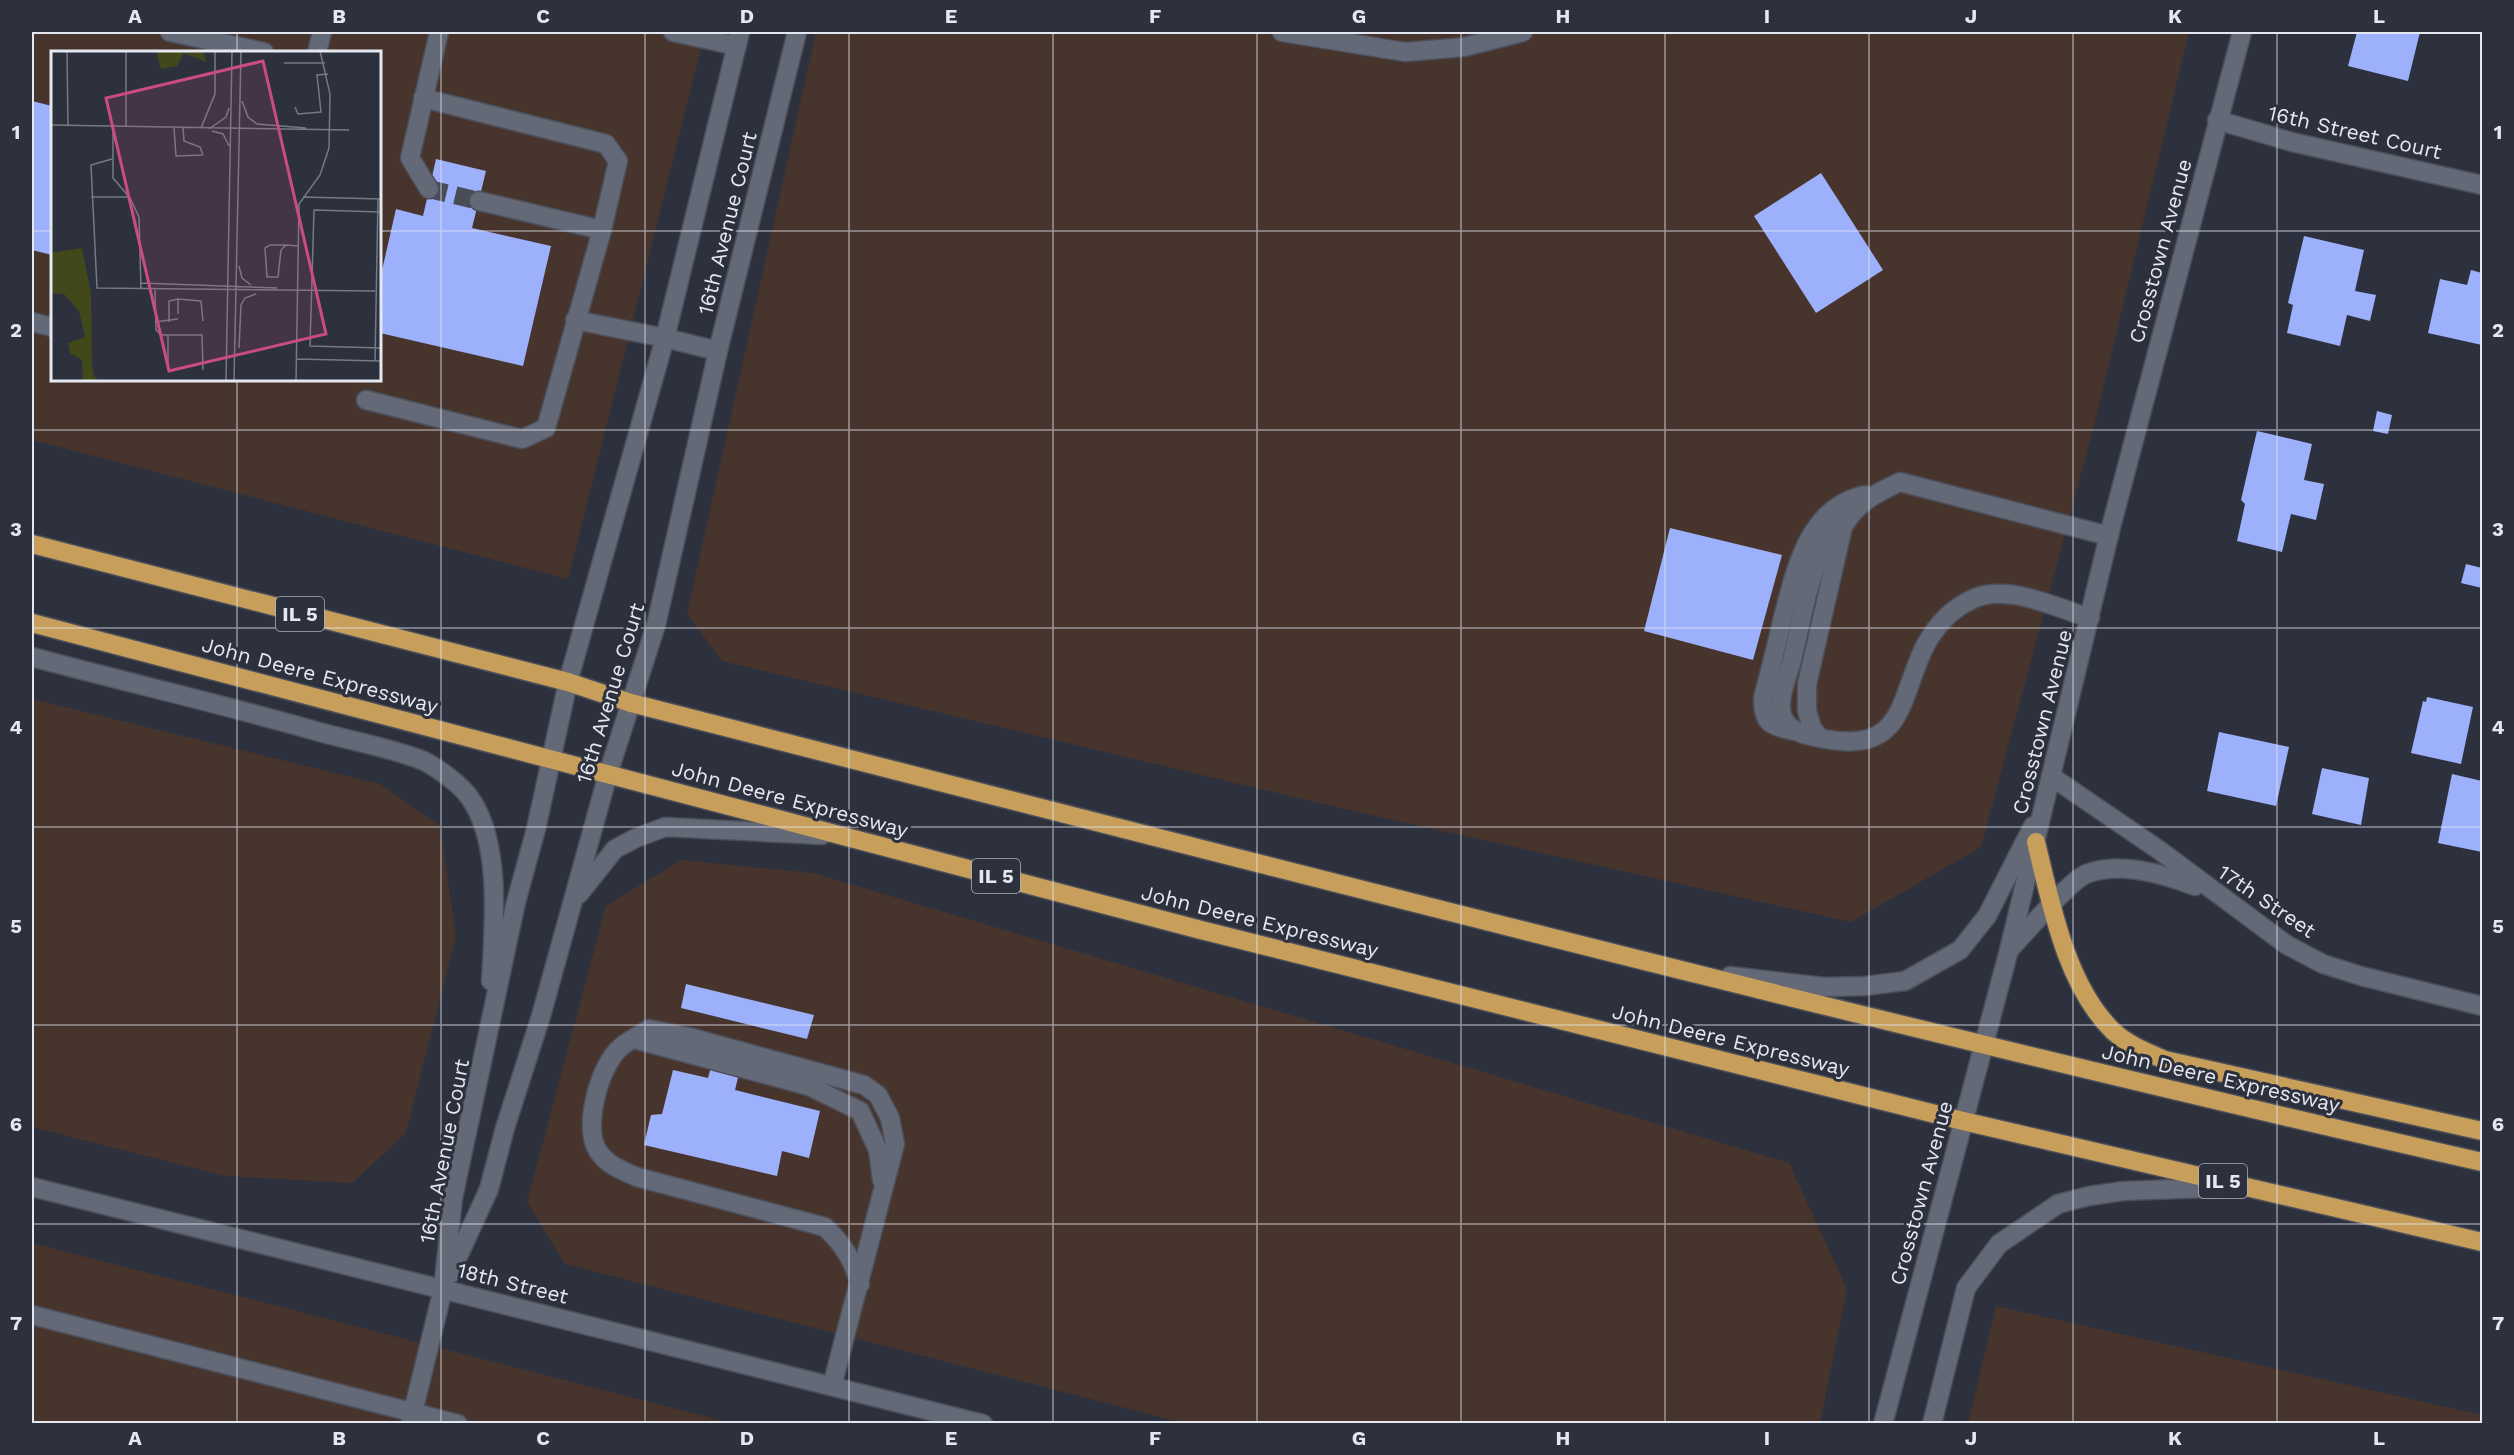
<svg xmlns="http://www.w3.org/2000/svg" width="2514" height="1455" viewBox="0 0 2514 1455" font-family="'Work Sans',sans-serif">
<rect width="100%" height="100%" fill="#2d313e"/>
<!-- commercial -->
<g fill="#47342d" fill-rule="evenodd">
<path d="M32,32H705L568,579L32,440ZM52,52H380V380H52Z"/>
<polygon points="816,32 2189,32 2095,422 1981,847 1851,922 1362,813 722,661 687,614"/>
<polygon points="32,699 380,784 440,826 456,936 406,1133 352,1183 226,1176 32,1127"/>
<polygon points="681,860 813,873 1789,1163 1847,1289 1820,1423 1184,1423 565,1264 527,1202 606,906"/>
<polygon points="32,1243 732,1423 32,1423"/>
<polygon points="1996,1306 2482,1415 2482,1423 1968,1423"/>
</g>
<!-- building -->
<g fill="#9db0fb">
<polygon points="2357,32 2420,32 2408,81 2348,66"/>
<polygon points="32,101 52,106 52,255 32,250"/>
<polygon points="436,159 486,171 472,228 551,246 523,366 380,333 380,279 396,209 423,216"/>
<polygon points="1821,173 1883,270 1816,313 1754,216"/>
<polygon points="2304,236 2364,250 2355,291 2376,295 2370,321 2347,315 2340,346 2287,333 2293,305 2288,303"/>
<polygon points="2471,270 2482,273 2482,345 2428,333 2440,279 2467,285"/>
<polygon points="2377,411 2392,415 2388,434 2373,431"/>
<polygon points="2257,431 2312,444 2304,480 2324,484 2316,520 2291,514 2282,552 2237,541 2245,504 2241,500"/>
<polygon points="1670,528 1782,555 1753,660 1644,631"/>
<polygon points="2466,564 2482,568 2482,588 2461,583"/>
<polygon points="2427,697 2473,707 2461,764 2411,753 2423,701 2426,702"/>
<polygon points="2219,732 2289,747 2276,806 2207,791"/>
<polygon points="2322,768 2369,778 2361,825 2312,814"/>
<polygon points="2452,774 2482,781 2482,852 2438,843"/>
<polygon points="686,984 814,1015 807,1039 681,1008"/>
<polygon points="712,1063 740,1069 735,1090 820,1111 809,1158 782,1151 777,1176 644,1145 651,1115 662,1114 673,1070 708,1078"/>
</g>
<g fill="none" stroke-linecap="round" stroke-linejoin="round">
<!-- minor-tunnel -->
<polyline stroke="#494c59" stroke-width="18" stroke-dasharray="18 9" stroke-linecap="butt" points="429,189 479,201"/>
<defs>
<g id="minor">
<polyline points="170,32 264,52"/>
<polyline points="673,32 737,46"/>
<polyline points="1282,32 1405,52 1464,47 1523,32"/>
<polyline points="317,52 322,32"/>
<polyline points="423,98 606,144 618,161 602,230"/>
<polyline points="2217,120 2292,142 2482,185"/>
<polyline points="429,189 410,158 439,32"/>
<polyline points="575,320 665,338 718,351"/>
<polyline points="32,322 52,327"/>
<polyline points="366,400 522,439 546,428 602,230 479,201"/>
<path d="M1850,514C1843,522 1834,529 1829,538C1808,573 1802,620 1792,660C1788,676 1774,706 1785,721C1793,734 1811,736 1825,739C1904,754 1899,700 1924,648C1935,626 1952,608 1975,598C2009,584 2057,608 2090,618"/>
<path d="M32,657C129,683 226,705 323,733C356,742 392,748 424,761C438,768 461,785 470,798C502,843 494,928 491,981"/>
<path d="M1794,731C1770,725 1763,724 1763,698C1770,671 1777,644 1783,617C1796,569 1808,507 1865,495"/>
<path d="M1820,738L1812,728L1807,711V684L1843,527C1856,503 1876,493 1900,482L2109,536"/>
<polyline points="2052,777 2159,850 2287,945 2323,964 2361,976 2482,1006"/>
<polyline points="579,894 615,849 636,838 665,827 822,835"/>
<path d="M2010,949C2025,933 2070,881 2086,874C2121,861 2163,874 2195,886"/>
<polyline points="1730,976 1824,987 1865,986 1905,981 1960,950 1987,916 2033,826"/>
<polyline points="634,1039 809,1086 860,1111 878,1150 882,1180"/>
<polyline points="32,1187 983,1424"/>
<polyline points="450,1274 489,1189 505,1128 541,1016 608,774 656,625 718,351 797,32"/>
<polyline points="32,1315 458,1424"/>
<path d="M832,1386L895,1144L890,1118L878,1095L864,1085L689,1037L649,1029C640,1035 629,1040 621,1047C600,1064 582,1127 598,1151C607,1165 623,1171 637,1177L825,1227C843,1244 853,1260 860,1284"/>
<polyline points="410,1424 443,1289 453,1198 516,902 536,829 568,682 665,338 740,32"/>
<polyline points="1883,1424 2009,950 2111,527 2242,32"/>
<polyline points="1932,1424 1966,1288 1999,1244 2058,1204 2089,1196 2123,1191 2233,1187"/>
</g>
<g id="highway">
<path d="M32,544L568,682L631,703C1247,860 1862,1021 2482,1162"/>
<polyline points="32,623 1201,930 1963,1121 2482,1242"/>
<path d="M2036,842C2051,904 2066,985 2113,1031C2128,1045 2147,1052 2165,1060L2482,1131"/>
</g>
</defs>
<!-- minor casing -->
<use href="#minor" stroke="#4c4f59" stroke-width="21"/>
<!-- highway casing -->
<use href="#highway" stroke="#4c4f59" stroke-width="21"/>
<!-- minor -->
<use href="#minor" stroke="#646977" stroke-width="18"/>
<!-- highway -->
<use href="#highway" stroke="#c89f5a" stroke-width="18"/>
</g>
<!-- grid -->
<path fill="none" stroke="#e5e8f0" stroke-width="1.5" stroke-opacity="0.55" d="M237,32V52M441,32V1424M645,32V1424M849,32V1424M1053,32V1424M1257,32V1424M1461,32V1424M1665,32V1424M1869,32V1424M2073,32V1424M2277,32V1424M32,231H52M380,231H2482M237,380V1424M32,430H2482M32,628H2482M32,827H2482M32,1025H2482M32,1224H2482"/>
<g text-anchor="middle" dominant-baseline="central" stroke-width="6" stroke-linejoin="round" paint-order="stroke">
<!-- shield labels -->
<g fill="#2d313e" stroke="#aeb1bb" stroke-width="1.5">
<rect x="276" y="597" width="48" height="34" rx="4.5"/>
<rect x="972" y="859" width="48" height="34" rx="4.5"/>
<rect x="2199" y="1164" width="48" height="34" rx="4.5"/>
</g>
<g font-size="20" font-weight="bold" fill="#e5e8f0">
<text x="300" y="614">IL 5</text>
<text x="996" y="876">IL 5</text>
<text x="2223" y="1181">IL 5</text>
</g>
<!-- street labels -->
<g font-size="21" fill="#e5e8f0" stroke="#2d313e">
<text transform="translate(2355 132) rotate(13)">16th Street Court</text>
<text transform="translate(727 223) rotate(-76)">16th Avenue Court</text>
<text transform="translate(2160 251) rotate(-75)">Crosstown Avenue</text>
<text transform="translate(320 675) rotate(15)">John Deere Expressway</text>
<text transform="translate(610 693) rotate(-73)">16th Avenue Court</text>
<text transform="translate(2042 722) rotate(-76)">Crosstown Avenue</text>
<text transform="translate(790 799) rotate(15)">John Deere Expressway</text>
<text transform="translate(2267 901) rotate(34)">17th Street</text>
<text transform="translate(1260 921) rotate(14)">John Deere Expressway</text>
<text transform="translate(1731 1040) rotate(14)">John Deere Expressway</text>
<text transform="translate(2221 1078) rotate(13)">John Deere Expressway</text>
<text transform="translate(444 1151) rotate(-79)">16th Avenue Court</text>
<text transform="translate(1921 1193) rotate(-75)">Crosstown Avenue</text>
<text transform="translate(513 1283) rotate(14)">18th Street</text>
</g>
</g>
<!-- overview -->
<g transform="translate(51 51)">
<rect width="330" height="330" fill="#2d313e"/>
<path d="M105,0H152L155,11L133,2L126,15L110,18ZM31,197L40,243L41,314L43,325L48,330H32L31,309L19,302L17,292L34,286L28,260L13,243L0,242V202Z" fill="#41491a"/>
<path fill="none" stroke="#777a85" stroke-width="1.5" d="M16,0L17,75M233,12H274M191,50L197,66L206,73L255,77M244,56L247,63L270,61L266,24L277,23M0,74L298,79M62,75V127L79,147L88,166L90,238M75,76V0M123,77L125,105L152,104M132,77L133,90L149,96L152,104M150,77L164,43V0M158,78L175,66L178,57M161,80L172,83L178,95M61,108L40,114L46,237L324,240M40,146H79M252,146L330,148M330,161L263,159L259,295L330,297M235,194L230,199L227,226H216L214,197L219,194H235L247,195M188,215L191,227L200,234M90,232L226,237M104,239L105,279L110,284H151L152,319M127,263V248L150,250L152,270M104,271L127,268M118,271V250L127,248M117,284V317M188,297L190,254L194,247L205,243M245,308L330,310M324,310L327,148M175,330L181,0M183,330L190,0M245,330L248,153L269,124L278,97L279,43L269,0"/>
<path fill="#cb4c80" fill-opacity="0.15" stroke="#cb4c80" stroke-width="3" d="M212,10L275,283L118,320L55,47Z"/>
<rect width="330" height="330" fill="none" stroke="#e5e8f0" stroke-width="3"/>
</g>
<!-- border -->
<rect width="2514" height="1455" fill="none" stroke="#2d313e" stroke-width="66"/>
<rect x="33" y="33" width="2448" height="1389" fill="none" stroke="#e5e8f0" stroke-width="2"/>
<g font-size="20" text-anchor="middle" font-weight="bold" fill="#e5e8f0">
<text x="135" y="23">A</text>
<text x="339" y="23">B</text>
<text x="543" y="23">C</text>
<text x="747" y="23">D</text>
<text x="951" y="23">E</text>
<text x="1155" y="23">F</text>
<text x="1359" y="23">G</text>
<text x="1563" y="23">H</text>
<text x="1767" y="23">I</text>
<text x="1971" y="23">J</text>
<text x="2175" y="23">K</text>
<text x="2379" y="23">L</text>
<text x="16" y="139">1</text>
<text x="2498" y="139">1</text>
<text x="16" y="337">2</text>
<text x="2498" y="337">2</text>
<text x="16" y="536">3</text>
<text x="2498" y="536">3</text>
<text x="16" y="734">4</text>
<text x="2498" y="734">4</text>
<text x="16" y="933">5</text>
<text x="2498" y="933">5</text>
<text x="16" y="1131">6</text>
<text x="2498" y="1131">6</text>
<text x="16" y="1330">7</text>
<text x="2498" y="1330">7</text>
<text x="135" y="1445">A</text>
<text x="339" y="1445">B</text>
<text x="543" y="1445">C</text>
<text x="747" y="1445">D</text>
<text x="951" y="1445">E</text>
<text x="1155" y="1445">F</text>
<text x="1359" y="1445">G</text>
<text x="1563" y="1445">H</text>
<text x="1767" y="1445">I</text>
<text x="1971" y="1445">J</text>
<text x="2175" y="1445">K</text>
<text x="2379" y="1445">L</text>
</g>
</svg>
